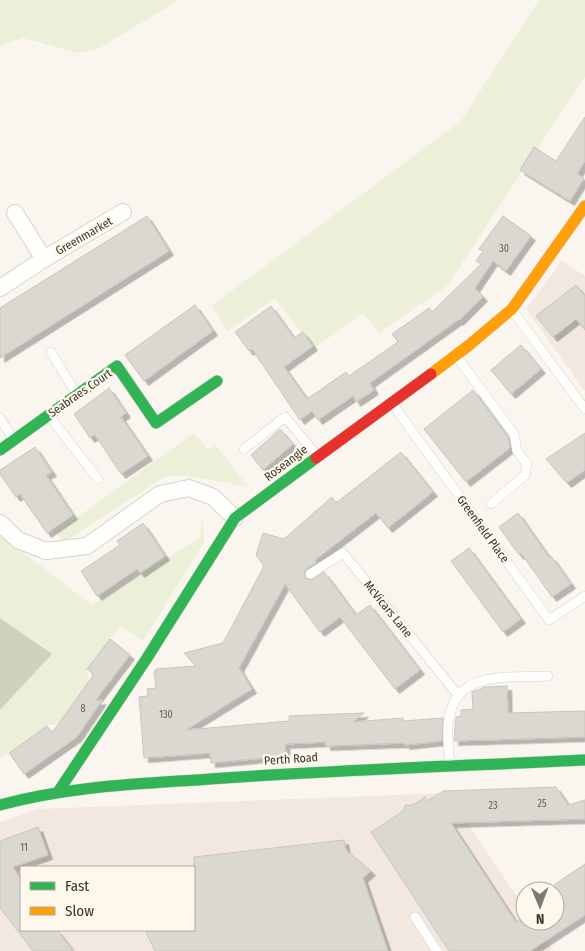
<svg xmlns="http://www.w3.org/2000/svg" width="585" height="951" viewBox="0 0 585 951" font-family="'Fira Sans Condensed',sans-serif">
<defs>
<filter id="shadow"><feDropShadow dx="4.5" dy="4.5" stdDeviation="0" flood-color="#0004"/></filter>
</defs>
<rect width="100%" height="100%" fill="#faf6ef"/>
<!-- education -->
<g fill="#f3e8e0" fill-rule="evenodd">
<polygon points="561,260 585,276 585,391 526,309 559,265"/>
<path d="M447,793L525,908V921H534L554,951H0V822L38,809ZM21,867H194V930H21Z"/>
</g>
<!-- green -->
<g fill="#ecf0d8">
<polygon points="0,0 179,0 98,49 77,53 23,38 7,43 0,47"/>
<polygon points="539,0 585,0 585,76 447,286 379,333 363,313 313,349 275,298 228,331 211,306 461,121"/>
<polygon points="194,433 208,450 215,444 248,487 188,476 166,476 63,543 57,532"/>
<polygon points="203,520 204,542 143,641 120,626 87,668 88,682 59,723 47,726 0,758 0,710 51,654 0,618 0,535 92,605 199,538"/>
</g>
<!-- forest -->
<polygon fill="#cfd3bc" points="0,618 52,654 0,710"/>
<!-- building -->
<g fill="#dbd8d2" stroke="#c8c5bf" filter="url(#shadow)">
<polygon points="585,117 585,161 577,174 584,178 570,201 520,170 534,147 556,161"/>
<polygon points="147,216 169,251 0,358 0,308"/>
<polygon points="503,216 531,236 506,271 493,261 475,288 483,297 459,321 458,320 370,383 374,390 356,402 353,396 318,420 312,411 300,420 252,349 249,351 235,332 271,306 294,338 303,332 313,346 284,367 307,399 346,372 349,376 398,342 392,334 429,308 432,312 481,264 476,261 483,251 479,249"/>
<polygon points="576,285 585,296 585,330 576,319 553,337 536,316"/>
<polygon points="195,305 213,331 144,381 125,355"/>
<polygon points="521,345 541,369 511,394 491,370"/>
<polygon points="109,388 126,413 121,417 148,456 121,474 95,435 90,438 74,414"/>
<polygon points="473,390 508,437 510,448 466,482 424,429"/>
<polygon points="280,429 293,444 263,470 251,455"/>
<polygon points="585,433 585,470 567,483 546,459"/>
<polygon points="35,447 52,472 46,475 73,515 47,533 20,494 16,497 0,474 0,470"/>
<polygon points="401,452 433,492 388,528 376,513 315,560 317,562 306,569 304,575 307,579 311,580 324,572 356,615 370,605 420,670 395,689 340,617 320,632 285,584 239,668 252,689 186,730 289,721 289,716 364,713 353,722 403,718 403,721 443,718 442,741 405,745 405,743 326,746 326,742 285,744 286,756 211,763 210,753 144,758 139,697 148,696 147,689 156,688 154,672 156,669 196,666 184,653 223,643 264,566 256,555 263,533 284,539 332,497 336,503"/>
<polygon points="518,513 549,557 551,556 571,584 552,597 521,553 519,555 499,527"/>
<polygon points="143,523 165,556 140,573 137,569 97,596 81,571 120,545 117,541"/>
<polygon points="469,548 521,619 503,632 451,561"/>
<polygon points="110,639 130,655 95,701 102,700 77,737 24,774 9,753 47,726 52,733 94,674 87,669"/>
<polygon points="507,686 508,713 585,711 585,737 454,741 456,717 461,716 461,710 473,709 472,692 485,687"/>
<polygon points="556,787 568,805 585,800 585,819 451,823 515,921 555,921 555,884 585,864 585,915 530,951 449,951 371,832 402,812 406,805 413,805 425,797 427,801 443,791"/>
<polygon points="38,827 48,855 13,867 21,880 21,930 57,930 73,951 33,951 0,908 0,841"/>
<polygon points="344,840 346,850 371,871 363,878 388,951 155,951 145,930 194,930 194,857"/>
</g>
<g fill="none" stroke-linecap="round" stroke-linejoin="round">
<defs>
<g id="lane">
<polyline points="512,310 585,409"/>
<polyline points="51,352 77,395"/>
<polyline points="457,357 514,434 517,451 527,464 525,475 491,504"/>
<polyline points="391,402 549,620 585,596"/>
<polyline points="49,416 98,479"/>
<polyline points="0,418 13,439"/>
<polyline points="244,449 285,417 317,456"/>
<polyline points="310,574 343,553 458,695"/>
<path d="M450,765C449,752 447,739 448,726C452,669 506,678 548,676"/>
<polyline points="415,917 437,951"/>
</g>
<g id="street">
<polyline points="15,213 44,259"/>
<polyline points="0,288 44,259 123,212"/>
<polyline points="0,523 18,540 46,551 87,546 160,494 189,488 213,497 235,518"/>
</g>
<g id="fast">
<polyline points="0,450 117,366 156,423 217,381"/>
<polyline points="58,792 147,658 235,518 316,458"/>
<path d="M0,805C69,786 139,784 210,779C335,770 460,766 585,760"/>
</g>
<polyline id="slow" points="431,374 468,346 512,309 585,206"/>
<polyline id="jam" points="316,458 431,374"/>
</defs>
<!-- lane casing -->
<use href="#lane" stroke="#d6d3cd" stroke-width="10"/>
<!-- street casing -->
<use href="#street" stroke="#d6d3cd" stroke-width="18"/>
<!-- fast casing -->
<use href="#fast" stroke="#d6d3cd" stroke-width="12"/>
<!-- slow casing -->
<use href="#slow" stroke="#d6d3cd" stroke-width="12"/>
<!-- jam casing -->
<use href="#jam" stroke="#d6d3cd" stroke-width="12"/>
<!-- lane -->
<use href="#lane" stroke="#fefefd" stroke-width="9"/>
<!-- street -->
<use href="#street" stroke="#fefefd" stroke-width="16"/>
<!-- fast -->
<use href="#fast" stroke="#30b455" stroke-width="11"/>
<!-- slow -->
<use href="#slow" stroke="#ff9f0a" stroke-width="11"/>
<!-- jam -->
<use href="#jam" stroke="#e5322d" stroke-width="11"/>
</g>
<g text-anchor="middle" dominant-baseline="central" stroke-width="4.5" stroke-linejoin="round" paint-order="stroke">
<!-- number labels -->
<g font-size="10" fill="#625f59">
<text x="504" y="249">30</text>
<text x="83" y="709">8</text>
<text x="166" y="715">130</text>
<text x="542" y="804">25</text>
<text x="493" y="806">23</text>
<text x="24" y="848">11</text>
</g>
<!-- street labels -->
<g font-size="12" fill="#3a3731" stroke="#fef7eb">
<text transform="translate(84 236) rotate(-30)">Greenmarket</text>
<text transform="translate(80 393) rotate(-35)">Seabraes Court</text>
<text transform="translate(286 463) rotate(-37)">Roseangle</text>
<text transform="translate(483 529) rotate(54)">Greenfield Place</text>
<text transform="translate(388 609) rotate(51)">McVicars Lane</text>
<text transform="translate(291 759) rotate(-4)">Perth Road</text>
</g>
</g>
<!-- legend -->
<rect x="20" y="866" width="175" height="65" fill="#fef7eb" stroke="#b0aaa1"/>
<rect x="30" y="882" width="25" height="8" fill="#30b455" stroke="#b0aaa1"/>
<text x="65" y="891" font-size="15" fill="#3a3731">Fast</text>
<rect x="30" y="907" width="25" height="8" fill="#ff9f0a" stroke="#b0aaa1"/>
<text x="65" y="916" font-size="15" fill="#3a3731">Slow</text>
<!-- north arrow -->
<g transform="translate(540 906) rotate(179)"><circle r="24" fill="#fef7eb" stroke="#b0aaa1"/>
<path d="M0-4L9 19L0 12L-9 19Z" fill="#7d7a74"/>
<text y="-8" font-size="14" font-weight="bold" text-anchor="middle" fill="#3a3731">N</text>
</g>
</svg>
